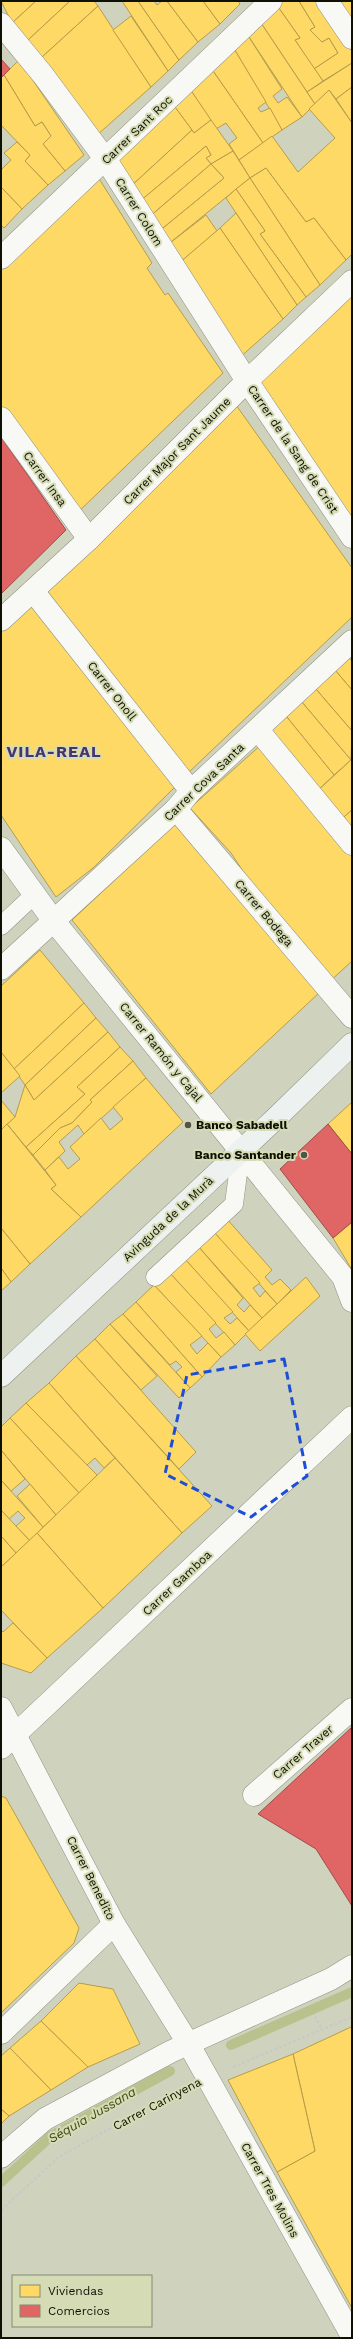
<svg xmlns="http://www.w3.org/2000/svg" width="353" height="2339" viewBox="0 0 353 2339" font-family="'Work Sans',sans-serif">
<rect width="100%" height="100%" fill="#cfd3be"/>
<!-- homes -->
<g fill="#ffd966" stroke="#b79d49">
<polygon points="1,1 36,1 12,23"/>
<polygon points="36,1 70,1 27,41 12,23"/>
<polygon points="70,1 94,1 98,6 41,58 27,41"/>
<polygon points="122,1 138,1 179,60 168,71"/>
<polygon points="138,1 154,1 157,5 162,1 167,1 198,42 179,60"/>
<polygon points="167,1 203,1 220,24 198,42"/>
<polygon points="203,1 238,1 240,4 220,24"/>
<polygon points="279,1 299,1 315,27 310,30 322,42 329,38 338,53 314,69 295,40 300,38 276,4"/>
<polygon points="299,1 318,1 352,51 352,63 323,81 314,69 338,53 329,38 322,42 310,30 315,27"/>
<polygon points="338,1 352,1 352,16 349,18"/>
<polygon points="276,4 300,38 295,40 323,81 307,92 259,20"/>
<polygon points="98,6 151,87 96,136 41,58"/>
<polygon points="131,16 168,71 151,87 113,30"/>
<polygon points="259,20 315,104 302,117 247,34"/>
<polygon points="247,34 282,89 273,96 278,103 287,97 302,117 282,130 233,47"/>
<polygon points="233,47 266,102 258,108 261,112 270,108 282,130 263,143 211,68"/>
<polygon points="19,60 84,155 65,171 43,144 51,136 42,122 35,126 4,75"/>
<polygon points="352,63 352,87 336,99 329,90 315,104 307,92"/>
<polygon points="211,68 263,143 239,160 229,144 237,138 226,123 216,129 190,89"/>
<polygon points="4,75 35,126 42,122 51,136 43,144 65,171 48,185 25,161 30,155 1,125 1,78"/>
<polygon points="352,87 352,123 336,99"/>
<polygon points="190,89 211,120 194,133 172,103"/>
<polygon points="329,90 352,123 352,254 346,260 314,218 306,222 266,168 250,178 239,160 272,136 298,172 335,138 309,109"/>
<polygon points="172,103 192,130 129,188 113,162"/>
<polygon points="211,120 233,151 211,164 206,158 211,155 206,146 139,202 129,188 192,130 194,133"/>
<polygon points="17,142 30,155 25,161 48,185 22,209 1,187 1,170 11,160 4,153"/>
<polygon points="206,146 211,155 206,158 211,164 148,218 139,202"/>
<polygon points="233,151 250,178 166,246 158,232 224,178 211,164"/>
<polygon points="211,164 224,178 158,232 148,218"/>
<polygon points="266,168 306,222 314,218 346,260 320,285 250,178"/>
<polygon points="98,177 152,263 147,268 165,295 168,293 223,373 75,515 1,411 1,270"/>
<polygon points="250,178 320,285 306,297 260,234 265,231 236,189"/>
<polygon points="1,187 22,209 4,228 1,225"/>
<polygon points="236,189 265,231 260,234 306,297 297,305 226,198"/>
<polygon points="236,213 297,305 283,319 220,228"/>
<polygon points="206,215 217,231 178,264 166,246"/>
<polygon points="220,228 283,319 238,359 178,264"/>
<polygon points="352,294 352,521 256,385"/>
<polygon points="236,405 352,568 352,617 188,773 40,592"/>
<polygon points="31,601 177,785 93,868 56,897 1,815 1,629"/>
<polygon points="348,657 352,661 352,690 335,670"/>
<polygon points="335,670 352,690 352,731 315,688"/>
<polygon points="315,688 352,731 351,760 301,701"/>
<polygon points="301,701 351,760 334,775 286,716"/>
<polygon points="286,716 334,775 314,794 266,735"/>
<polygon points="261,745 352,855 352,961 328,983 266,906 231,853 190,808"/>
<polygon points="352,759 352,810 338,822 314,794"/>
<polygon points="352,810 352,839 338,822"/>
<polygon points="179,820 320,992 211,1094 72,920"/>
<polygon points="40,950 84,1003 14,1069 1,1052 1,986"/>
<polygon points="84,1003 96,1018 25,1085 14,1069"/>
<polygon points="96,1018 108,1032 34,1100 25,1085"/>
<polygon points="108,1032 120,1047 77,1087 85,1094 26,1147 7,1124 15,1117 25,1085 34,1100"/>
<polygon points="120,1047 133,1061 90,1100 92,1102 72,1123 60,1128 33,1155 26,1147 85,1094 77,1087"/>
<polygon points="1,1052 20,1076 1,1093"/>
<polygon points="133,1061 146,1078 84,1134 78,1125 59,1142 65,1151 45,1170 33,1155 60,1128 72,1123 92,1102 90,1100"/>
<polygon points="146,1078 183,1122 81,1217 51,1189 56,1185 45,1170 59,1157 68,1169 80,1159 70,1147 101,1118 110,1130 123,1119 113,1107"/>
<polygon points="1,1100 15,1117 1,1130"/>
<polygon points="352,1102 352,1154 328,1124"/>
<polygon points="7,1124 56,1185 51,1189 81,1217 30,1264 1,1228 1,1130"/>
<polygon points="226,1218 272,1270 265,1277 272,1285 280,1279 291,1290 277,1304 213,1231"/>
<polygon points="352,1222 352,1270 333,1238"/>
<polygon points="1,1228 30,1264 11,1282 1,1268"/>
<polygon points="213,1231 260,1283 253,1288 260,1297 265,1291 277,1304 262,1318 197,1245"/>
<polygon points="197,1245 243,1298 237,1305 244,1312 250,1305 262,1318 249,1331 184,1258"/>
<polygon points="184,1258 233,1312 224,1318 230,1324 237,1318 249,1331 235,1345 168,1271"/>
<polygon points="1,1268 11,1282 1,1291"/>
<polygon points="168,1271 216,1323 209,1329 216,1338 224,1332 235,1345 221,1357 154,1285"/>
<polygon points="306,1277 320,1296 260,1351 245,1334"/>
<polygon points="154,1285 202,1336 190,1345 197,1354 208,1343 221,1357 202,1377 136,1302"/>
<polygon points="136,1302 202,1377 190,1388 176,1372 182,1367 176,1361 170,1365 123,1314"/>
<polygon points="123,1314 190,1388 179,1398 110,1324"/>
<polygon points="110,1324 157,1376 141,1390 95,1339"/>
<polygon points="95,1339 196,1452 179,1469 76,1356"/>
<polygon points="76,1356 212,1506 182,1533 49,1383"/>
<polygon points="49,1383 115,1458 104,1468 95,1458 87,1465 26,1403"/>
<polygon points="26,1403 97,1475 79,1493 10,1418"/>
<polygon points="10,1418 79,1493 56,1515 1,1450 1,1427"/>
<polygon points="1,1450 25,1479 11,1491 1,1480"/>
<polygon points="115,1458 182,1533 103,1608 37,1533"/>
<polygon points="1,1480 43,1527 30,1541 16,1526 25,1518 18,1511 9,1519 1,1510"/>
<polygon points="30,1484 56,1515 43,1527 17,1496"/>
<polygon points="1,1510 30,1541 16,1553 1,1536"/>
<polygon points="37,1533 103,1608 47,1658 1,1610 1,1567"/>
<polygon points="1,1536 16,1553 1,1567"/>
<polygon points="13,1623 47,1658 31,1673 1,1663 1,1630 3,1632"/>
<polygon points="1,1796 6,1798 79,1928 74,1943 1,2013"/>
<polygon points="79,1983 113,1989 140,2044 88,2067 41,2021"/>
<polygon points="41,2021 88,2067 51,2090 10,2048"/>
<polygon points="351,2027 352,2028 352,2308 277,2172 315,2151 293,2054"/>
<polygon points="10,2048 51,2090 9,2116 1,2109 1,2056"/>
<polygon points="293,2054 315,2151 277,2172 228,2080"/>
<polygon points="1,2109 9,2116 1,2124"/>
</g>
<!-- shops -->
<g fill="#e06666" stroke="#a14c49">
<polygon points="1,59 10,69 1,78"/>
<polygon points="1,437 66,530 1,594"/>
<polygon points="328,1124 352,1154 352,1222 333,1238 280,1169"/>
<polygon points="352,1727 352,1906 316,1849 258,1814"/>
</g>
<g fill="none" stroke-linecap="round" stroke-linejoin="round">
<!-- stream -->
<g stroke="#b9c28d" stroke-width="10">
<polyline points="231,2045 352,1992"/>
<polyline points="1,2182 51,2136 170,2071"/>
</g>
<defs>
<g id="service">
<polyline points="1,926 35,894"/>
<polyline points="155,1277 234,1204 241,1151"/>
</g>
<g id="pedestrian">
<polyline points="327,1 352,38"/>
<polyline points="1,24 43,75 106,160 247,381 352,537"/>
<polyline points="1,258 271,1"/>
<polyline points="1,418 89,539"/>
<polyline points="33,591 191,791"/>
<polyline points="1,620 89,539 247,381 352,281"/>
<polyline points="258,730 352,844"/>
<polyline points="176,809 352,1017"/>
<polyline points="1,969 176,809 191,791 352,641"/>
<polyline points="1,2157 45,2119 170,2052 331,1979 352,1966"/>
</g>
<g id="minor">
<polyline points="1,848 53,920 343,1277 352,1301"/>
<polyline points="1,1708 114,1924 188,2043 352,2336"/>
<polyline points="1,1748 352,1417"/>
<polyline points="254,1795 352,1709"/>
<polyline points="1,2033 114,1924"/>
</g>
<polyline id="secondary" points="1,1376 275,1119 352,1044"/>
</defs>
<!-- service casing -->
<use href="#service" stroke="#8f9282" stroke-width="19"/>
<!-- pedestrian casing -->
<use href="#pedestrian" stroke="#8f9282" stroke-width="23"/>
<!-- minor casing -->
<use href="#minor" stroke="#8f9282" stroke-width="23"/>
<!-- secondary casing -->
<use href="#secondary" stroke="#8f9282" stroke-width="23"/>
<!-- path -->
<g stroke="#cacac5" stroke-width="2.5" stroke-dasharray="3 2" stroke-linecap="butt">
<polyline points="315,2016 322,2030"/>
<polyline points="233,2067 352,2017"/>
<polyline points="1,2210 59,2157 182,2088"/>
</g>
<!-- service -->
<use href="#service" stroke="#f8f8f5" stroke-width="18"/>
<!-- pedestrian -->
<use href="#pedestrian" stroke="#f8f8f5" stroke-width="22"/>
<!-- minor -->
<use href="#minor" stroke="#f8f8f5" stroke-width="22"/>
<!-- secondary -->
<use href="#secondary" stroke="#edf1ef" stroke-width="22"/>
</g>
<!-- marked area -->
<path fill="none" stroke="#1d4ed8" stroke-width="3" stroke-dasharray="8 5" stroke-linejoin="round" d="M284,1359L307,1476L251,1517L165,1474L187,1375Z"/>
<!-- markers -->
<g fill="#525445" stroke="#d5dcb5" stroke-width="1.5">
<circle cx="188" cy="1125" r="4"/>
<circle cx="304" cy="1155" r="4"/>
</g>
<g text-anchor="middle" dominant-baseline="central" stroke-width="4" stroke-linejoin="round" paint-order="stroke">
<!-- street labels -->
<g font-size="12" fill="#0e1004" stroke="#d5dcb5">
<text transform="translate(137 130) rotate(-44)">Carrer Sant Roc</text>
<text transform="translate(139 212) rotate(58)">Carrer Colom</text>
<text transform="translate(293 449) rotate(56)">Carrer de la Sang de Crist</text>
<text transform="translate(177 451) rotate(-45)">Carrer Major Sant Jaume</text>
<text transform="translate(45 479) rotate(54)">Carrer Insa</text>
<text transform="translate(112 691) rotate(52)">Carrer Onoll</text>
<text transform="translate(204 782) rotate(-44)">Carrer Cova Santa</text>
<text transform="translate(264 913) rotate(50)">Carrer Bodega</text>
<text transform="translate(161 1052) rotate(51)">Carrer Ramón y Cajal</text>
<text transform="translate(168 1219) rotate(-43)">Avinguda de la Murà</text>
<text transform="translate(177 1583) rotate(-43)">Carrer Gamboa</text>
<text transform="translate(303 1752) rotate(-41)">Carrer Traver</text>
<text transform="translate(91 1878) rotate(63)">Carrer Benedito</text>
<text transform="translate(157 2104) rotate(-28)">Carrer Carinyena</text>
<text transform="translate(270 2190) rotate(61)">Carrer Tres Molins</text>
</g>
<!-- poi labels -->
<g font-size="12" font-weight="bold" fill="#0e1004" stroke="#d5dcb5" text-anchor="start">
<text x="196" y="1125">Banco Sabadell</text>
<text x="296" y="1155" text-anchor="end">Banco Santander</text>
</g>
<!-- water labels -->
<g font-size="13" font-style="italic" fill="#414715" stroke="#d5dcb5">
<text transform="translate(92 2115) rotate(-30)">Séquia Jussana</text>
</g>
<!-- district labels -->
<g font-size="16" font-weight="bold" letter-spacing="1" fill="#46336f" stroke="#d5dcb5">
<text x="54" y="751">VILA-REAL</text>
</g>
</g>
<!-- border -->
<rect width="353" height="2339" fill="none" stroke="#0e1004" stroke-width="4"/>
<!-- legend -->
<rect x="12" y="2275" width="140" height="52" fill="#d5dcb5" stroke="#858a6e"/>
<rect x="20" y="2285" width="20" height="12" fill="#ffd966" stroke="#858a6e"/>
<text x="48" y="2295" font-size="12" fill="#0e1004">Viviendas</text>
<rect x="20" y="2305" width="20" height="12" fill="#e06666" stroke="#858a6e"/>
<text x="48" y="2315" font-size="12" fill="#0e1004">Comercios</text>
</svg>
